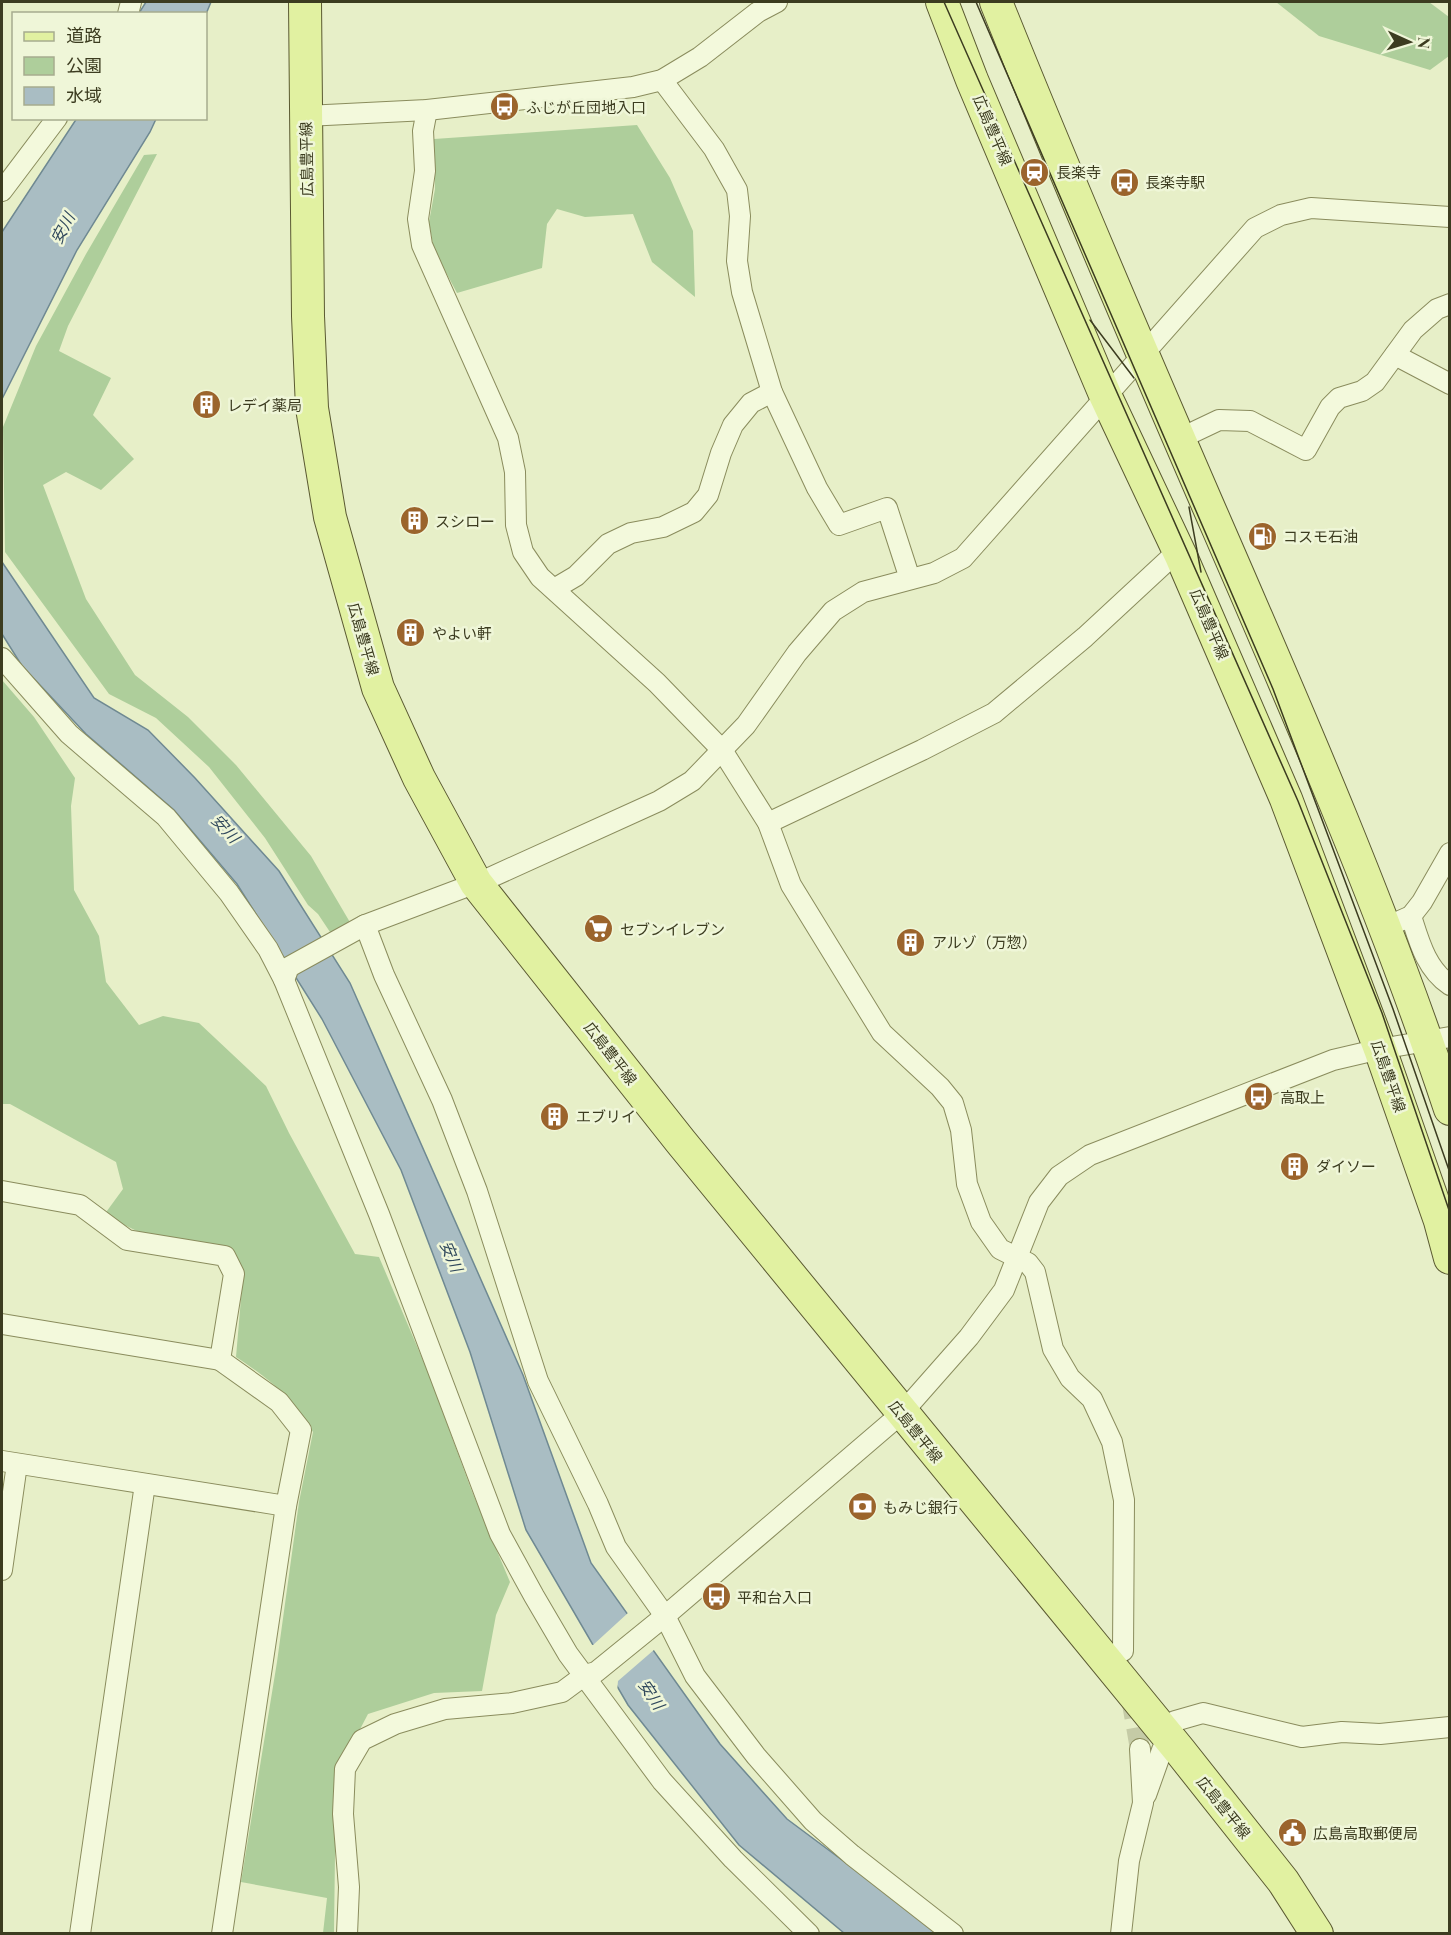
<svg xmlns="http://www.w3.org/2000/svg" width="1451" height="1935" viewBox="0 0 1451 1935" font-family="'Playfair Display','Noto Sans JP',serif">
<rect width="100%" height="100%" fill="#e7efc8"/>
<!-- green -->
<g fill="#aece9b">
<polygon points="1276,2 1429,2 1449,17 1449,56 1430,70 1319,36"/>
<polygon points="637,125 670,178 693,231 695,297 652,262 633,214 585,217 557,209 547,224 542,268 457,293 434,250 429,222 435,189 434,139"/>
<polygon points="157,154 68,326 59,351 111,378 93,415 134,459 101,490 66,472 43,485 86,599 135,675 188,717 236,765 311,856 351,924 332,935 318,914 308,905 265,838 209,767 156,718 109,694 5,552 3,427 36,346 86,254 144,155"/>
<path d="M2,680L34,717L75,778L71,806L74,890L99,936L106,982L139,1025L163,1016L199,1023L266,1086L289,1133L355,1254L379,1257L428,1372L471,1489L510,1582L496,1615L482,1691L434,1693L368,1714L336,1775L334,1933H323L327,1898L241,1882L277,1662L299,1502L313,1432C290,1396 271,1380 236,1357L243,1275L228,1246L149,1237L104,1215L123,1189L116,1162L10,1104H2Z"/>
</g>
<!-- water -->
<g fill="#a9bdc3" stroke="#6f8992" stroke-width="1.5">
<polygon points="146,2 211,2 206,14 139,13"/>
<polygon points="77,118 156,119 150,132 77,250 2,399 2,232"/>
<polygon points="2,562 94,698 148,730 195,778 279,871 350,983 523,1375 591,1563 720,1744 787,1819 940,1933 844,1933 739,1845 628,1705 526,1530 470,1352 401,1170 322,1019 237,884 174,810 86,734 22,666 2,634"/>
</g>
<!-- pier -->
<polygon fill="#e7efc8" points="629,1612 655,1649 618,1681 617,1692 589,1645 593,1645"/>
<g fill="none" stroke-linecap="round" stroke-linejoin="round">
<!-- street-tunnel -->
<polyline stroke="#c5cba6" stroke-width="20" stroke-dasharray="20 10" stroke-linecap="butt" points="1131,1698 1140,1749"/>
<defs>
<g id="street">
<polyline points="128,14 131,2"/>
<polyline points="662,80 714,149 737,190 740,216 737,261 742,292 772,392 817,488 839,525 887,508 910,579"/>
<polyline points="427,110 423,131 425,171 418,219 422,245 508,438 515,472 516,525 523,552 540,577 657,683 722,750 768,823 791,885 882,1033 940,1087 953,1103 961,1130 967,1184 981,1222 1000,1249 1028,1263 1035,1272 1053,1349 1070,1378 1092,1399 1112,1442 1124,1500 1123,1651"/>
<polyline points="306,116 427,110 633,87 662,80 700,57 758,12 777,2"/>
<polyline points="2,191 57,118"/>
<polyline points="1395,355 1450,384"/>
<polyline points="1179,439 1219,420 1250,421 1306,450 1330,407 1339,398 1362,391 1375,382 1413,330 1437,309 1450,304"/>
<polyline points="554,589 576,576 608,544 631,533 663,527 694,512 708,495 721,453 733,425 751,403 772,392"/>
<polyline points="2,658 69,734 166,817 229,893 268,949 284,980 379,1214 500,1534 534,1596 568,1654 662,1781 733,1859 809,1934"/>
<polyline points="768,823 922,750 994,713 1085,637 1167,561 1181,556"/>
<path d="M1411,916C1419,941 1426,969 1450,985"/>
<polyline points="365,925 384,975 442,1100 477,1191 538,1381 598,1504 616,1547 665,1616 695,1676 756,1756 813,1821 852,1855 953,1934"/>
<polyline points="1384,928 1411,916 1422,902 1450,853"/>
<polyline points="284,980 289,967 365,925 487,879 659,801 692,781 746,725 797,653 833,611 863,592 934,573 963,558 1255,228 1281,215 1311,208 1450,217"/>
<polyline points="2,1191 80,1205 127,1240 225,1256 234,1274 220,1360 279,1402 301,1430 286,1506 222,1934"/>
<polyline points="2,1324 220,1360"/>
<polyline points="2,1461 286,1506"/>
<polyline points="2,1570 17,1464"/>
<polyline points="1162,1729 1175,1721 1203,1713 1302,1737 1342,1732 1380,1734 1450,1727"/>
<polyline points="1146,1795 1162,1750 1180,1751"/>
<polyline points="80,1934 145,1484"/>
<polyline points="347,1934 349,1887 343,1814 345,1769 362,1740 395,1724 445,1709 512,1703 562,1692 585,1675 596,1672 665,1616 902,1413 969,1337 1004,1290 1039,1202 1059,1176 1090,1155 1333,1060 1380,1049 1450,1037"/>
<polyline points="1121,1934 1129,1861 1143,1803 1140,1749"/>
</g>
<g id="primary">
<polyline points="305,2 308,316 312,408 330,517 378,688 419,778 476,883 681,1142 1180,1751 1283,1881 1317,1934"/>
<polyline points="942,2 972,80 1106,397 1181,556 1286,799 1380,1049 1440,1221 1450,1258"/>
<path d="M996,2C1063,169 1134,335 1206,501C1293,701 1381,901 1450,1109"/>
</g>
</defs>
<!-- street casing -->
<use href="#street" stroke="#8a8c5d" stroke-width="22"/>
<!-- primary casing -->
<use href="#primary" stroke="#5a5931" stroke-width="34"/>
<!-- street -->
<use href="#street" stroke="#f3f9dc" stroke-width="20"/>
<!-- primary -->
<use href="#primary" stroke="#e1f1a1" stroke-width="32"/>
<!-- tram -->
<g stroke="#3c3c20" stroke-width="1.5">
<polyline points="944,2 1298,801 1382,1013 1450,1213"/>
<polyline points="976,2 1273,689 1393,1009 1450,1173"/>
<polyline points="1090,320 1134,378"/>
<polyline points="1189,507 1201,572"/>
</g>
</g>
<!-- icons -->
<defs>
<symbol id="bus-disc" viewBox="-11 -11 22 22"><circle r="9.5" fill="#9b642c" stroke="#eff6d8"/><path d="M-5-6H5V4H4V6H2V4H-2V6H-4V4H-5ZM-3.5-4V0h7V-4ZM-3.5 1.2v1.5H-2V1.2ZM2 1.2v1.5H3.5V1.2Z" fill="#fff"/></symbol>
<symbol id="station-disc" viewBox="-11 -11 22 22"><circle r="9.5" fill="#9b642c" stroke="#eff6d8"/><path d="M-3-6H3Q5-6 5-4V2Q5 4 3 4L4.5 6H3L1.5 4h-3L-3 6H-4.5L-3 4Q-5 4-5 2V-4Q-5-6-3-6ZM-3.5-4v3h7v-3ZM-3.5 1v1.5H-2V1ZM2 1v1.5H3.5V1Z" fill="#fff"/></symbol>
<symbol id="building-disc" viewBox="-11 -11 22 22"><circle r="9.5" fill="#9b642c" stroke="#eff6d8"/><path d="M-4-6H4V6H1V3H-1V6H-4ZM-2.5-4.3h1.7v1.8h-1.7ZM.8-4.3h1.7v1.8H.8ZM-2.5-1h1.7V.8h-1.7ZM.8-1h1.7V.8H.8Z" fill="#fff"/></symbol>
<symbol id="fuel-disc" viewBox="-11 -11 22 22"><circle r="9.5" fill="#9b642c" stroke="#eff6d8"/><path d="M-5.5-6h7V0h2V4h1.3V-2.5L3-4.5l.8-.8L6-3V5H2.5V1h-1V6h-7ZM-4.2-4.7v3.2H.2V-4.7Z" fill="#fff"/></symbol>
<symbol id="supermarket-disc" viewBox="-11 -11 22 22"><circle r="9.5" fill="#9b642c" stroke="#eff6d8"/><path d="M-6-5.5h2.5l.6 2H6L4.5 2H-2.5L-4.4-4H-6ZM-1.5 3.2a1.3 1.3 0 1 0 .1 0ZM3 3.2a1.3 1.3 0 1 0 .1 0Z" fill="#fff"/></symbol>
<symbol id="bank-disc" viewBox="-11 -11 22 22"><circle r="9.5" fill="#9b642c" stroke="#eff6d8"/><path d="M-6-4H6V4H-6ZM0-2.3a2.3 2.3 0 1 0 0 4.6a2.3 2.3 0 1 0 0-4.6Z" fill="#fff"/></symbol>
<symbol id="civic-disc" viewBox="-11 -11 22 22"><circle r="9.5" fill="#9b642c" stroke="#eff6d8"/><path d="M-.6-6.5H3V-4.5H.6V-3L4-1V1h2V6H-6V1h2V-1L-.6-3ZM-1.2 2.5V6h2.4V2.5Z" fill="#fff"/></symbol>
</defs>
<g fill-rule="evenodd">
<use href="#bus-disc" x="488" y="90" width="33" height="33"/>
<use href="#station-disc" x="1018" y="156" width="33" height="33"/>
<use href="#bus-disc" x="1108" y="166" width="33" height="33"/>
<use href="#building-disc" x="190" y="388" width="33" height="33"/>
<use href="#building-disc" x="398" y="504" width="33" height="33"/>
<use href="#fuel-disc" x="1246" y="520" width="33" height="33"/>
<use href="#building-disc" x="394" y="616" width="33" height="33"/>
<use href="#supermarket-disc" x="582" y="912" width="33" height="33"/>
<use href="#building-disc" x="894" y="926" width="33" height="33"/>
<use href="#bus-disc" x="1242" y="1080" width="33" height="33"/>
<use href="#building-disc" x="538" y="1100" width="33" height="33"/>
<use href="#building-disc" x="1278" y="1150" width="33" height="33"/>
<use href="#bank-disc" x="846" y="1490" width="33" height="33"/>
<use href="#bus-disc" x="700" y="1580" width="33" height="33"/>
<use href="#civic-disc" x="1276" y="1816" width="33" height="33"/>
</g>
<g text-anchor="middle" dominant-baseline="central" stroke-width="5" stroke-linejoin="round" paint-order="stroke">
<!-- poi labels -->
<g font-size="15" fill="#3c3c20" stroke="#eff6d8" text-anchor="start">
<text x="526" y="107">ふじが丘団地入口</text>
<text x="1056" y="172">長楽寺</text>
<text x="1145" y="182">長楽寺駅</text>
<text x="227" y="405">レデイ薬局</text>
<text x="435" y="521">スシロー</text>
<text x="1283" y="536">コスモ石油</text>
<text x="432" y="633">やよい軒</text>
<text x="620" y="929">セブンイレブン</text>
<text x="932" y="942">アルゾ（万惣）</text>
<text x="1280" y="1097">高取上</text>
<text x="576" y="1116">エブリイ</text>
<text x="1316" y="1166">ダイソー</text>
<text x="883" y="1507">もみじ銀行</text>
<text x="737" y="1597">平和台入口</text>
<text x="1313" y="1833">広島高取郵便局</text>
</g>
<!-- street labels -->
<g font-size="15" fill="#3c3c20" stroke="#eff6d8">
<text transform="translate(993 130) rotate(67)">広島豊平線</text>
<text transform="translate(306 159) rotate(-91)">広島豊平線</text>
<text transform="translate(1210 624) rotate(67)">広島豊平線</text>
<text transform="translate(364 639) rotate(74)">広島豊平線</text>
<text transform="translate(611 1053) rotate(52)">広島豊平線</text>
<text transform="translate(1389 1076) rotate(71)">広島豊平線</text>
<text transform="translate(916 1431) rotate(51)">広島豊平線</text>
<text transform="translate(1224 1807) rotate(51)">広島豊平線</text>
</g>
<!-- water labels -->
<g font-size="16" font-style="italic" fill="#30485c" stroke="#eff6d8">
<text transform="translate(62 228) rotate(-62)">安川</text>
<text transform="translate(226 828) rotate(47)">安川</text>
<text transform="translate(452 1256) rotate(67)">安川</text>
<text transform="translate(652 1694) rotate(56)">安川</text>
</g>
</g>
<!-- border -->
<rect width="1451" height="1935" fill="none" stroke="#3c3c20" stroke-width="6"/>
<!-- legend -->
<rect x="12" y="12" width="195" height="108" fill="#eff6d8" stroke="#a7ac8e" stroke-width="1.5"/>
<rect x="24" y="32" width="30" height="9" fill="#e1f1a1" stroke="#a7ac8e" stroke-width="1.5"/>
<text x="66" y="42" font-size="18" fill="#3c3c20">道路</text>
<rect x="24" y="57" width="30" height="18" fill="#aece9b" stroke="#a7ac8e" stroke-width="1.5"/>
<text x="66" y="72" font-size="18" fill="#3c3c20">公園</text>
<rect x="24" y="87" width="30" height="18" fill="#a9bdc3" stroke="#a7ac8e" stroke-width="1.5"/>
<text x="66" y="102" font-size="18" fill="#3c3c20">水域</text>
<!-- north arrow -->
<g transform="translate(1409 42) rotate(94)" stroke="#eff6d8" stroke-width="4.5" paint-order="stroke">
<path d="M0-4.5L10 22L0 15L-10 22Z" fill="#3c3c20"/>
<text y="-9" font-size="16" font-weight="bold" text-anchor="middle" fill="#3c3c20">N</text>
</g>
</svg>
